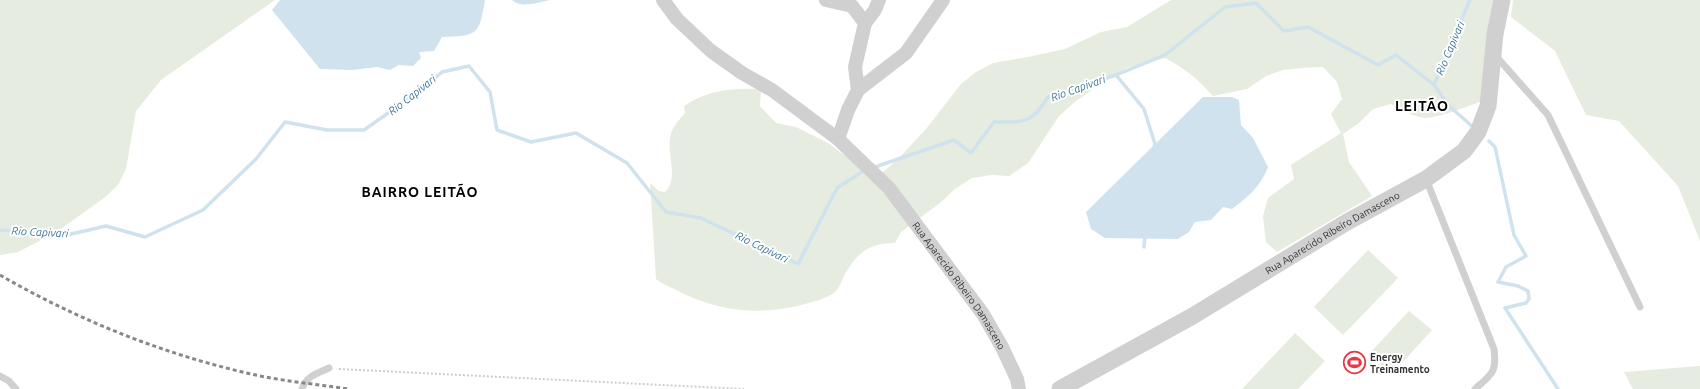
<svg xmlns="http://www.w3.org/2000/svg" width="1700" height="389" viewBox="0 0 1700 389" font-family="Ubuntu,sans-serif">
<rect width="100%" height="100%" fill="#fff"/>
<!-- green -->
<g fill="#e6ecdf">
<polygon points="0,0 275,0 161,80 136,111 126,169 118,185 104,198 55,233 18,252 0,255"/>
<path d="M1171,0H1494L1482,101C1468,106 1439,118 1425,118C1413,117 1401,109 1391,104L1373,109L1359,123L1343,134L1349,162L1372,196L1277,252L1266,242L1263,216L1268,198L1294,179L1291,165L1341,133L1331,114L1342,99L1337,82L1323,67L1302,68L1283,70L1266,76L1247,89L1213,96C1198,79 1186,69 1165,58L1127,68L1109,78L1076,101L1059,116L1028,163L1009,176L991,175L972,178L955,189L940,203L901,232L895,243C867,243 855,255 843,278C841,283 838,290 834,293C825,299 815,301 805,304C760,316 720,312 678,291C671,287 662,284 656,279L650,183L659,191L665,192C679,179 667,155 670,138C672,127 678,121 685,113L684,106C707,90 733,88 761,89L760,106L776,123L796,127L828,143L870,174H881L899,158L926,129L961,84L976,72L993,63L1028,57L1065,49L1101,32L1127,27Z"/>
<polygon points="1513,0 1700,0 1700,241 1678,186 1619,121 1586,115 1555,51 1511,17"/>
<polygon points="1368,250 1398,278 1343,335 1314,307"/>
<polygon points="1409,311 1432,330 1392,374 1369,354"/>
<polygon points="1295,333 1325,361 1298,389 1242,389"/>
<polygon points="1700,366 1700,389 1633,389 1624,372"/>
</g>
<!-- water -->
<g fill="#cfe2ee">
<path d="M280,0H485C479,35 478,36 442,37L434,51L419,52L421,58L413,66L399,65L390,70L377,67L352,70L320,69L272,10Z"/>
<path d="M512,0H550C539,2 521,9 512,0Z"/>
<path d="M1203,97H1232L1239,100L1241,125L1253,138L1268,167C1261,186 1248,197 1232,209L1223,207L1211,220L1195,222L1189,232L1178,239L1105,238L1091,229L1086,212Z"/>
</g>
<g fill="none" stroke-linecap="round" stroke-linejoin="round">
<!-- stream -->
<g stroke="#cfe2ee" stroke-width="3.5">
<polyline points="1116,75 1144,109 1155,144 1154,148"/>
<polyline points="1434,85 1448,105 1473,127"/>
<polyline points="1489,141 1495,147 1514,235 1526,256 1506,267 1498,282 1518,286 1528,291 1529,299 1526,303 1505,308 1558,389"/>
<path d="M872,168L954,140L971,153L994,122C1024,122 1032,124 1048,97L1116,75L1165,55L1225,7L1256,3L1284,31L1308,27L1378,65L1396,55L1434,85L1470,0"/>
<polyline points="0,230 67,235 106,226 145,237 203,210 256,159 285,122 327,130 364,130 418,92 442,72 469,66 490,92 497,130 531,142 576,133 627,163 666,212 701,218 798,264 837,188 865,170"/>
<polyline points="1144,247 1145,236"/>
</g>
<!-- path -->
<polyline stroke="#cdcdcd" stroke-width="2" stroke-dasharray="2 2" stroke-linecap="butt" points="339,369 744,389"/>
<!-- service -->
<g stroke="#d0d0d0" stroke-width="7">
<polyline points="1495,55 1548,115 1640,307"/>
<path d="M1426,179L1494,349C1497,372 1492,374 1475,389"/>
<polyline points="0,376 9,381 16,389"/>
<path d="M302,389C306,376 318,373 329,368"/>
</g>
<!-- minor -->
<g stroke="#d0d0d0" stroke-width="14">
<path id="s1" d="M663,0L677,19L711,51L742,73L772,90L838,139L889,188L983,314L1002,347L1017,379L1019,389"/>
<polyline points="826,0 852,6 865,23"/>
<polyline points="858,90 906,53 943,0"/>
<polyline points="838,139 848,110 858,90 855,67 865,23 875,10 879,0"/>
</g>
<!-- tertiary -->
<path stroke="#d0d0d0" stroke-width="17" id="s2" d="M1060,389L1191,317L1347,222L1426,179L1464,151L1478,132L1488,106L1495,34L1502,0"/>
<!-- rail -->
<path stroke="#888" stroke-width="3" stroke-dasharray="4 3" stroke-linecap="butt" d="M0,275C81,322 173,358 265,377C293,382 321,385 349,389"/>
</g>
<!-- icons -->
<defs>
<symbol id="stadium-ring" viewBox="-11 -11 22 22"><circle r="9.5" fill="#fff" stroke="#e63946" stroke-width="1.5"/><path d="M0-5a6.5 5 0 1 0 0 10a6.5 5 0 1 0 0-10ZM-3.5-1.8h7v3.6h-7Z" fill="#e63946"/></symbol>
</defs>
<g fill-rule="evenodd">
<use href="#stadium-ring" x="1342" y="350" width="25" height="25"/>
</g>
<g text-anchor="middle" dominant-baseline="central" stroke-width="4" stroke-linejoin="round" paint-order="stroke">
<!-- street labels -->
<g font-size="10" fill="#333" stroke="#fff">
<text stroke="none"><textPath href="#s2" startOffset="314">Rua Aparecido Ribeiro Damasceno</textPath></text>
<text stroke="none"><textPath href="#s1" startOffset="416">Rua Aparecido Ribeiro Damasceno</textPath></text>
</g>
<!-- poi labels -->
<g font-size="10" font-weight="bold" fill="#333" stroke="#fff" text-anchor="start">
<text x="1370" y="357">Energy<tspan x="1370" dy="12">Treinamento</tspan></text>
</g>
<!-- water labels -->
<g font-size="11" font-style="italic" fill="#3f7597" stroke="#fff">
<text transform="translate(1450 48) rotate(-67)">Rio Capivari</text>
<text transform="translate(1078 88) rotate(-20)">Rio Capivari</text>
<text transform="translate(412 95) rotate(-38)">Rio Capivari</text>
<text transform="translate(40 232) rotate(3)">Rio Capivari</text>
<text transform="translate(762 247) rotate(26)">Rio Capivari</text>
</g>
<!-- district labels -->
<g font-size="14" font-weight="bold" letter-spacing="1" fill="#000" stroke="#fff">
<text x="1422" y="106">LEITÃO</text>
<text x="420" y="192">BAIRRO LEITÃO</text>
</g>
</g>
</svg>
